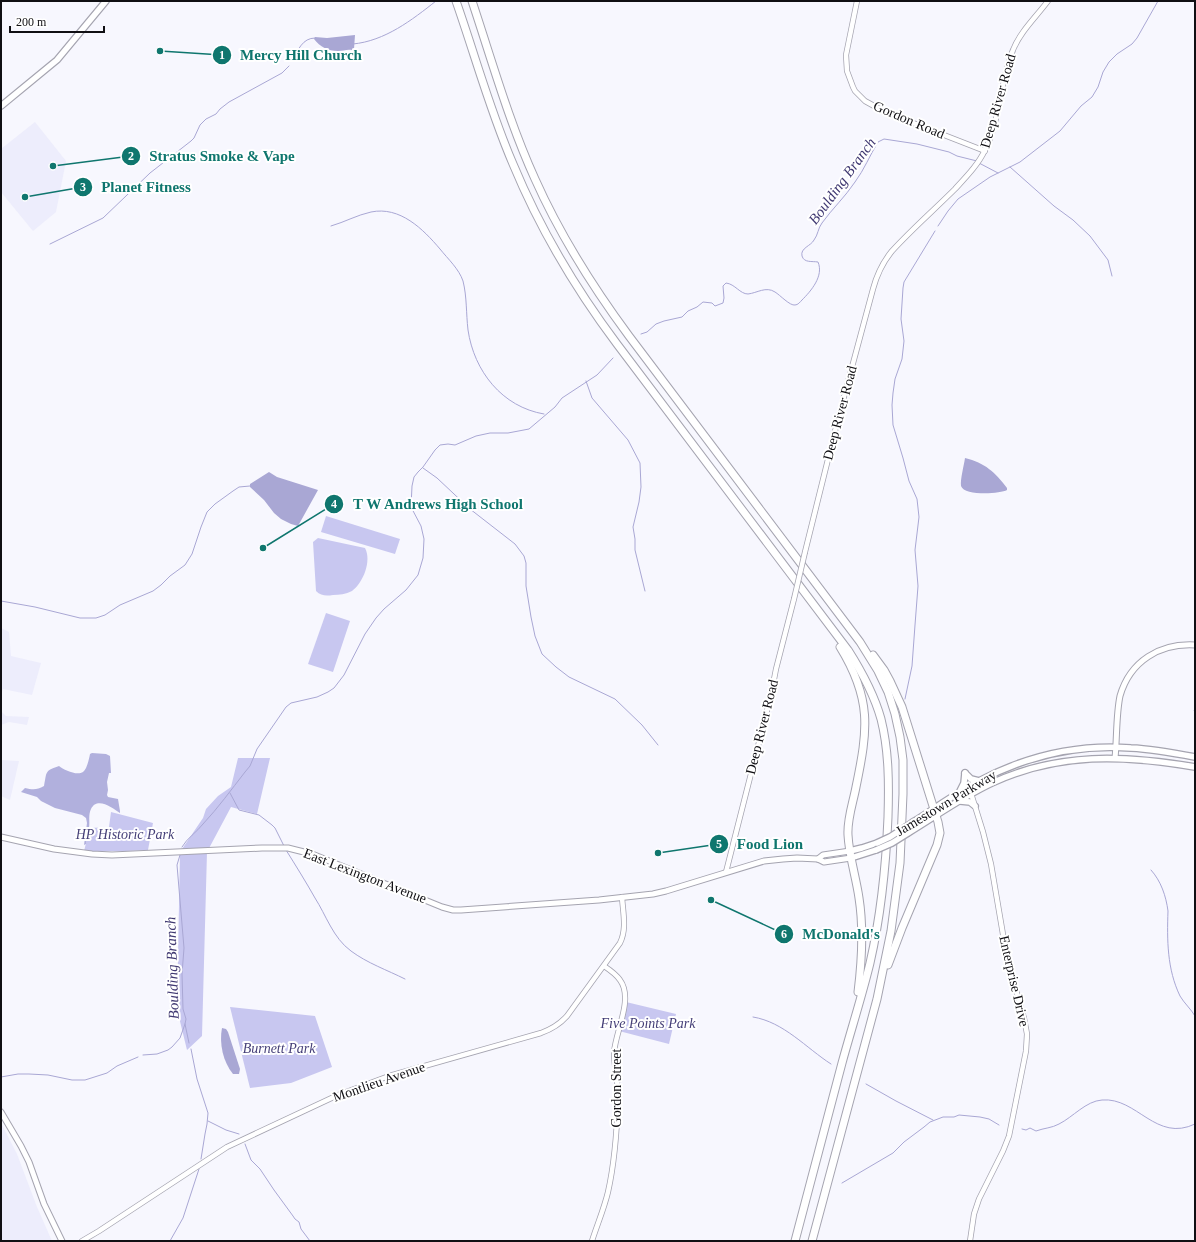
<svg xmlns="http://www.w3.org/2000/svg" width="1196" height="1242" viewBox="0 0 1196 1242" font-family="Georgia,serif">
<rect width="100%" height="100%" fill="#f7f7fe"/>
<!-- built -->
<g fill="#ededfc">
<polygon points="35,122 66,161 56,212 33,231 1,192 1,149"/>
<polygon points="1,628 9,632 11,656 41,663 32,695 3,689 1,694"/>
<polygon points="1,711 6,716 29,717 27,725 9,722 1,725 1,727"/>
<polygon points="1,760 19,761 10,800 1,796"/>
<polygon points="1,1123 17,1154 37,1207 52,1241 1,1241"/>
</g>
<!-- green -->
<g fill="#c8c7f0">
<polygon points="326,516 400,539 395,554 321,532"/>
<path d="M318,538L365,548C372,561 363,583 352,591C346,594 339,595 333,595C326,596 321,596 316,591L313,542Z"/>
<polygon points="326,613 350,621 333,672 308,664"/>
<polygon points="238,758 270,758 257,814 231,807 207,852 202,1036 187,1050 177,1009 180,852 203,818 206,809 218,796 231,787"/>
<polygon points="111,812 153,823 148,850 126,851 84,851 90,828 109,827"/>
<polygon points="626,1002 676,1014 669,1044 619,1031"/>
<polygon points="230,1007 315,1016 332,1067 291,1083 250,1088"/>
</g>
<!-- forest -->
<path fill="#b1b0dd" d="M92,753L106,754L110,756L111,773H109L107,782L108,790L107,795L108,797L118,799L120,811V813C113,808 97,796 91,809C88,815 90,822 89,828C88,833 87,839 86,844L84,845L87,823L86,818L82,815L55,808L41,801L37,797L21,792L25,788C33,790 37,790 44,786C47,772 44,771 59,766C64,770 77,776 83,772C87,769 89,759 90,754Z"/>
<!-- water -->
<g fill="#a9a7d4">
<path d="M355,35L354,49L352,50C347,49 343,51 338,51C328,51 320,47 314,39L315,37L327,38Z"/>
<path d="M965,458C985,463 995,472 1007,488V490C1000,494 964,496 961,486C960,480 964,465 965,458Z"/>
<polygon points="269,472 277,477 318,490 298,526 291,524 281,519 274,513 264,500 250,487 250,484"/>
<path d="M222,1028L226,1029L228,1032L240,1069L239,1074H233C223,1062 219,1043 222,1028Z"/>
</g>
<g fill="none" stroke-linecap="round" stroke-linejoin="round">
<!-- stream -->
<g stroke="#a9a7d4" stroke-width="1">
<path d="M353,44C385,41 412,20 436,1"/>
<path d="M292,59C299,50 302,38 315,38"/>
<polyline points="979,163 998,173"/>
<polyline points="1010,167 1054,206 1073,220 1090,236 1108,260 1112,276"/>
<path d="M331,226C345,222 357,215 371,212C400,206 423,229 440,249C448,259 459,269 463,281C467,297 466,313 468,330C474,371 502,407 544,414"/>
<polyline points="938,226 948,211 958,199 990,177 1020,162 1060,131 1081,106 1092,97 1098,87 1103,72 1109,62 1117,54 1132,44 1137,38 1158,1"/>
<polyline points="50,244 103,218 150,173 191,141 194,138 200,125 206,119 216,114 220,109 229,102 282,73 289,66"/>
<path d="M641,334L647,332L656,324L664,321L682,317L688,311L697,307L703,302L712,303L715,306L723,303L724,298L723,286L726,283C735,284 740,294 748,294C757,293 766,286 775,292C780,295 790,306 795,305C798,305 800,302 802,300C811,291 824,276 818,262C812,261 804,263 802,256C800,248 811,246 814,240C818,235 818,228 822,223C832,209 845,197 855,182C864,170 870,155 878,142L884,139L917,144L949,152L957,156L977,161"/>
<polyline points="586,381 592,398 628,440 640,463 641,487 639,502 633,527 635,539 635,550 645,591"/>
<polyline points="423,468 437,478 470,509 515,544 524,556 526,563 526,586 531,617 535,636 542,654 556,667 569,677 615,699 642,725 658,745"/>
<polyline points="1,601 35,607 80,618 96,618 105,615 120,605 153,591 161,585 170,576 185,565 192,554 201,527 207,512 215,504 233,491 239,487 250,486"/>
<polyline points="905,699 912,666 915,625 918,586 915,550 919,517 917,499 909,481 903,458 893,425 892,405 893,393 895,379 902,359 904,341 901,319 903,288 904,282 935,231"/>
<polyline points="1194,711 1195,712"/>
<polyline points="230,793 239,810 259,815 272,825 275,828 284,846"/>
<path d="M182,847C187,838 197,832 203,824C218,808 231,790 245,772L250,766L257,749L286,707L291,703L317,697L328,692L334,688L344,675L365,634L376,618L384,609L406,590L418,575L423,558L424,539L421,526L411,507L412,486L414,477L418,472L423,467L435,450L440,445L448,444L455,445L476,436L490,433H508L529,429L555,407L562,398L597,375L613,358"/>
<path d="M286,850C296,866 306,882 315,898C326,915 333,938 351,951C367,963 387,970 405,979"/>
<path d="M1151,870C1161,881 1166,896 1168,911C1167,940 1167,969 1180,996C1184,1003 1191,1009 1195,1016"/>
<path d="M753,1017C784,1022 806,1048 831,1064"/>
<polyline points="185,1024 189,1043"/>
<polyline points="191,1049 197,1079 208,1113 207,1124 205,1134 201,1159"/>
<polyline points="143,1055 157,1054 168,1050 172,1047 180,1038 185,1024 186,1019 183,1009 182,974 184,948 177,865 180,855"/>
<polyline points="1,1077 18,1074 29,1074 48,1075 72,1080 85,1080 107,1073 117,1066 138,1057"/>
<polyline points="866,1084 896,1101 933,1120"/>
<polyline points="208,1121 226,1130 239,1134"/>
<path d="M1022,1129L1026,1130L1030,1128L1036,1131C1044,1128 1052,1128 1059,1124C1073,1117 1086,1101 1102,1100C1137,1097 1156,1143 1195,1124"/>
<polyline points="245,1144 251,1160 260,1169 274,1190 293,1216 295,1219 299,1222 301,1229 310,1241"/>
<polyline points="842,1183 893,1153 904,1142 924,1127 930,1122 943,1117 954,1117 959,1115 980,1117 989,1119 999,1125"/>
<polyline points="170,1241 183,1218 199,1169"/>
</g>
<defs>
<g id="tertiary">
<polyline points="857,1 846,55 847,71 853,87 855,91 865,101 885,112 985,151"/>
<path d="M805,552L838,419L873,289C877,274 883,262 892,251C912,229 934,210 955,189C966,177 978,165 985,150C1000,121 1000,81 1013,50C1020,32 1036,17 1048,1"/>
<polyline points="969,787 983,832 991,864 1007,958 1024,1018 1027,1034 1026,1051 1009,1136 1003,1151 979,1199 974,1214 970,1241"/>
<polyline points="726,872 771,695 776,669 794,599"/>
<path d="M82,1241L99,1231L227,1147L338,1095L389,1076L541,1033C552,1029 559,1025 567,1016L620,943C627,929 623,913 622,897"/>
<path d="M592,1241C597,1225 604,1209 608,1192C615,1161 617,1130 618,1099C619,1083 614,1068 614,1053C615,1032 634,999 620,980C616,974 610,970 604,966"/>
</g>
<g id="secondary">
<path d="M1115,758C1117,739 1116,715 1120,696C1130,661 1160,643 1195,645"/>
<polyline points="1,837 54,849 92,854 112,855 262,848 288,848 312,854 442,907 453,910 461,910 599,900 653,894 666,891 764,861 783,859 797,858 818,859 824,862 851,858"/>
<polyline points="818,859 823,855 850,851"/>
<polyline points="1,1112 21,1146 29,1162 44,1204 62,1241"/>
</g>
<g id="primary">
<polyline points="1,106 57,60 106,1"/>
<polyline points="965,773 971,779 979,781"/>
<polyline points="959,793 964,783 965,773"/>
<polyline points="960,801 970,802 975,806"/>
<path d="M913,822C936,808 957,792 981,780C1027,756 1079,744 1131,748C1153,749 1174,753 1195,757"/>
<path d="M908,833C936,816 962,797 992,783C1059,752 1124,755 1195,767"/>
<polyline points="850,851 862,848 877,843"/>
<polyline points="851,858 876,850"/>
</g>
<g id="motorway">
<path d="M456,1C475,55 490,111 513,164C540,229 575,288 617,344L848,650C862,672 874,694 881,719C889,751 889,784 888,817C886,865 881,915 870,963C862,996 851,1030 842,1063C826,1122 811,1182 795,1241"/>
<path d="M472,1C492,61 509,122 535,179C560,235 592,286 629,336L860,642L878,671L888,692L895,714L900,737L903,760V794L900,863L891,931L877,999L812,1241"/>
<path d="M840,647C872,699 868,729 856,787C853,803 847,819 848,835C849,856 856,877 859,898C864,930 862,960 858,992"/>
<polyline points="873,655 884,670 890,681 902,707 938,822 940,833 937,845 902,928 888,965"/>
</g>
</defs>
<!-- tertiary casing -->
<use href="#tertiary" stroke="#a5a4b0" stroke-width="6"/>
<!-- secondary casing -->
<use href="#secondary" stroke="#a5a4b0" stroke-width="7"/>
<!-- primary casing -->
<use href="#primary" stroke="#a5a4b0" stroke-width="8"/>
<!-- motorway casing -->
<use href="#motorway" stroke="#a5a4b0" stroke-width="9"/>
<!-- tertiary -->
<use href="#tertiary" stroke="#fff" stroke-width="4.5"/>
<!-- secondary -->
<use href="#secondary" stroke="#fff" stroke-width="5"/>
<!-- primary -->
<use href="#primary" stroke="#fff" stroke-width="5.5"/>
<!-- motorway -->
<use href="#motorway" stroke="#fff" stroke-width="7"/>
<defs>
<polyline id="tertiary-bridge" points="794,599 805,552"/>
<g id="primary-bridge">
<polyline points="877,843 890,837 913,822"/>
<polyline points="876,850 892,843 908,833"/>
</g>
</defs>
<!-- tertiary-bridge casing -->
<use href="#tertiary-bridge" stroke="#a5a4b0" stroke-width="6" stroke-linecap="butt"/>
<!-- primary-bridge casing -->
<use href="#primary-bridge" stroke="#a5a4b0" stroke-width="8" stroke-linecap="butt"/>
<!-- tertiary-bridge -->
<use href="#tertiary-bridge" stroke="#fff" stroke-width="4.5"/>
<!-- primary-bridge -->
<use href="#primary-bridge" stroke="#fff" stroke-width="5.5"/>
</g>
<g text-anchor="middle" dominant-baseline="central" stroke-width="4" stroke-linejoin="round" paint-order="stroke">
<!-- street labels -->
<g font-size="14" fill="#100f13" stroke="#fff">
<text transform="translate(998 101) rotate(-74)">Deep River Road</text>
<text transform="translate(909 120) rotate(23)">Gordon Road</text>
<text transform="translate(840 413) rotate(-75)">Deep River Road</text>
<text transform="translate(762 727) rotate(-76)">Deep River Road</text>
<text transform="translate(946 803) rotate(-31)">Jamestown Parkway</text>
<text transform="translate(365 876) rotate(21)">East Lexington Avenue</text>
<text transform="translate(1014 981) rotate(77)">Enterprise Drive</text>
<text transform="translate(379 1082) rotate(-19)">Montlieu Avenue</text>
<text transform="translate(616 1088) rotate(-90)">Gordon Street</text>
</g>
<!-- park labels -->
<g font-size="14" font-style="italic" fill="#443e77" stroke="#fff">
<text x="125" y="834">HP Historic Park</text>
<text x="648" y="1023">Five Points Park</text>
<text x="279" y="1048">Burnett Park</text>
</g>
<!-- water labels -->
<g font-size="15" font-style="italic" fill="#403972" stroke="#fff">
<text transform="translate(842 181) rotate(-54)">Boulding Branch</text>
<text transform="translate(172 968) rotate(-92)">Boulding Branch</text>
</g>
</g>
<!-- callouts -->
<path fill="none" stroke="#0f766e" stroke-width="1.5" d="M160 51L222 55M53 166L131 156M25 197L83 187M263 548L334 504M658 853L719 844M711 900L784 934"/>
<g fill="#0f766e" stroke="#fff" stroke-width="1.5">
<circle cx="160" cy="51" r="4"/>
<circle cx="53" cy="166" r="4"/>
<circle cx="25" cy="197" r="4"/>
<circle cx="263" cy="548" r="4"/>
<circle cx="658" cy="853" r="4"/>
<circle cx="711" cy="900" r="4"/>
<circle cx="222" cy="55" r="10"/>
<circle cx="131" cy="156" r="10"/>
<circle cx="83" cy="187" r="10"/>
<circle cx="334" cy="504" r="10"/>
<circle cx="719" cy="844" r="10"/>
<circle cx="784" cy="934" r="10"/>
</g>
<g font-size="12" text-anchor="middle" font-weight="bold" fill="#fff">
<text x="222" y="59">1</text>
<text x="131" y="160">2</text>
<text x="83" y="191">3</text>
<text x="334" y="508">4</text>
<text x="719" y="848">5</text>
<text x="784" y="938">6</text>
</g>
<g font-size="15" text-anchor="middle" font-weight="bold" fill="#0f766e" stroke="#fff" stroke-width="4" stroke-linejoin="round" paint-order="stroke">
<text x="301" y="60">Mercy Hill Church</text>
<text x="222" y="161">Stratus Smoke &amp; Vape</text>
<text x="146" y="192">Planet Fitness</text>
<text x="438" y="509">T W Andrews High School</text>
<text x="770" y="849">Food Lion</text>
<text x="841" y="939">McDonald's</text>
</g>
<!-- border -->
<rect width="1196" height="1242" fill="none" stroke="#100f13" stroke-width="4"/>
<!-- scale -->
<path d="M10 26v6h94v-6" fill="none" stroke="#100f13" stroke-width="2"/>
<text x="16" y="26" font-size="12" fill="#100f13" stroke="#ffffff" stroke-width="3" paint-order="stroke">200 m</text>
</svg>
